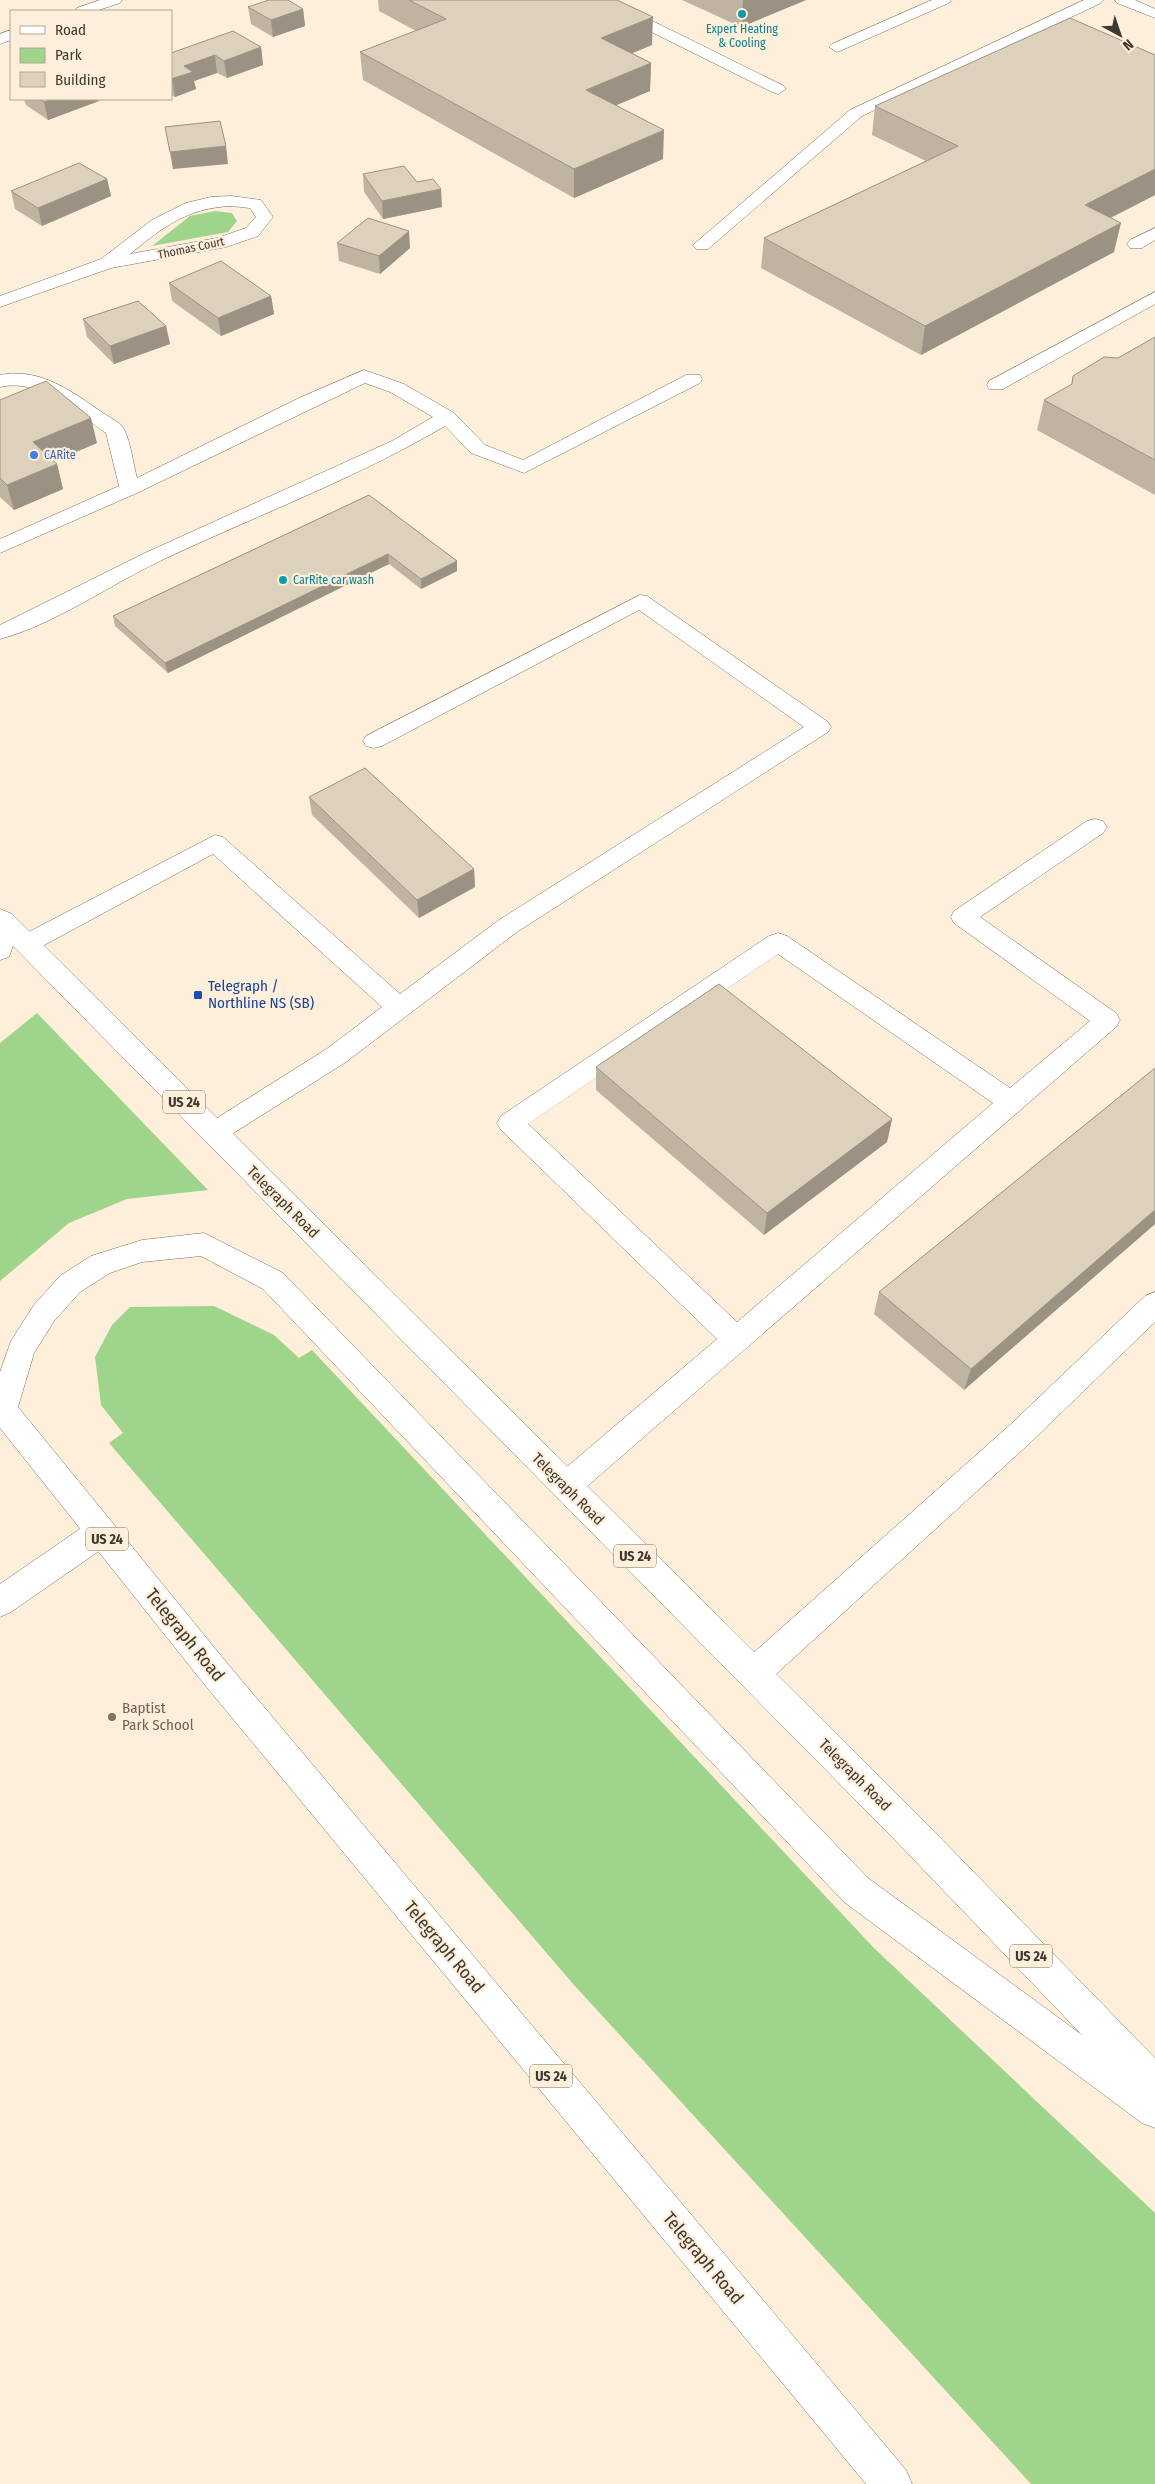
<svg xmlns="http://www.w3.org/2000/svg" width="1155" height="2484" viewBox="0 0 1155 2484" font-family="'Fira Sans Condensed',sans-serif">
<rect width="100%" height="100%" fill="#feefdb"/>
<!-- green -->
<g fill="#9fd48b">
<polygon points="215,211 232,213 237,221 228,232 152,246 190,216"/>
<polygon points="37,1013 208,1190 127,1199 69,1223 0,1281 0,1043"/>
<polygon points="214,1306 274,1335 299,1358 312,1350 874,1948 1155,2213 1155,2484 1031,2484 574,1985 109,1443 123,1433 101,1405 95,1357 112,1325 130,1307"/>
</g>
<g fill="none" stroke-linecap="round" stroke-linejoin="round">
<defs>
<g id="service">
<polygon points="591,0 610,0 784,86 786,89 778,94 772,92 593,3"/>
<polygon points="932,0 951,0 949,3 842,50 837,52 829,47 832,44"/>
<polygon points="1084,0 1103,0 1101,3 862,116 708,249 696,249 693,245 850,110"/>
<polygon points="1155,228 1155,240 1142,248 1130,248 1127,244 1130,240"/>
<polygon points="1155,292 1155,304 1003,389 989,389 987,385 989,381"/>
<path d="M364,370L404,384L454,413L485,445L523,460L686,375H700L702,379L700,383L524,473L471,453L445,426C355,479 255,516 160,561C110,585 53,625 0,639V625L145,553L392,441L433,417L390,392L365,383L137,493L0,553V539L119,486L106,433C75,411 40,378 0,387V375C39,367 72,391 103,413C109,417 120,422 124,429C131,443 133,463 137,478L299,398Z"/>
<polygon points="640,595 647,596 828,722 831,727 828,732 517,932 346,1062 224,1139 215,1142 206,1139 202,1132 206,1125 328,1048 382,1007 213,854 35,950 26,953 17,950 14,944 17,938 215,835 223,837 400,994 499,920 804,727 639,610 382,746 374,748 366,746 363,741 366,736"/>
<path d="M1095,819L1103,821L1107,827L1103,833L980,917L1116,1013L1120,1020L1116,1027L577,1495L566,1499L555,1495L551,1486L555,1477L717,1339L501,1130L497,1123L501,1116L769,936L778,933L787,936L1010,1088L1090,1021L954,923L951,917L954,911L1087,821ZM778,954L993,1103L737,1322L528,1124Z"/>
<polygon points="1155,1292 1155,1322 1031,1442 764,1685 753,1689 742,1685 737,1674 742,1663 1011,1424 1145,1296"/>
<polygon points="101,1518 112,1522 116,1532 112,1542 11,1612 0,1617 0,1584 90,1522"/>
</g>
<g id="minor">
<polygon points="1115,0 1135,0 1155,9 1155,18 1117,3"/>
<path d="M231,196L261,200L273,217L258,236L226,247L111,268L0,307V296L101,259L152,220L186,203L211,197ZM231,206L250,208L256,217L246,228L217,238L130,254C163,227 187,208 231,206Z"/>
</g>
<g id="secondary">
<polygon points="100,0 122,0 120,3 96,11 75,11 77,8"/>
<polygon points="11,30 11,40 0,44 0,34"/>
</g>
<polygon id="primary" points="0,909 12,914 918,1815 1155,2058 1155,2128 1142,2123 844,1902 263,1289 201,1256 142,1262 110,1273 80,1292 54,1321 34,1353 18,1407 222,1657 906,2470 912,2484 866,2484 200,1679 0,1428 0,1372 11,1341 34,1305 60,1276 91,1256 142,1240 204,1233 283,1273 868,1878 1082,2035 894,1839 13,946 9,957 0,960"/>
</defs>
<!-- service casing -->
<use href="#service" stroke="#7c6f5d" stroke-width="1"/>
<!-- minor casing -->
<use href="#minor" stroke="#7c6f5d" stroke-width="1"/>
<!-- secondary casing -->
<use href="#secondary" stroke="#7c6f5d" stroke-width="1"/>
<!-- primary casing -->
<use href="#primary" stroke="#7c6f5d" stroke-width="1"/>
<!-- service -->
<use href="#service" fill="#fff" fill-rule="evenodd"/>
<!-- minor -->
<use href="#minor" fill="#fff" fill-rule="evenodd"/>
<!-- secondary -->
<use href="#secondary" fill="#fff" fill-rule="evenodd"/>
<!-- primary -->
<use href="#primary" fill="#fff" fill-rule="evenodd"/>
</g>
<!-- wall -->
<g fill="#bfb4a2">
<polygon points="378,0 617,0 652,45 632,53 651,63 650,91 616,105 663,159 574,198 363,80 360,52 416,31 379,11"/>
<polygon points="682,0 806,0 741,27"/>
<polygon points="248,7 303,9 305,26 273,37 251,24"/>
<polygon points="261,47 263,65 227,78 217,73 194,81 196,89 175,97 171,95 171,53"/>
<polygon points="1155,55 1155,195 1111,218 1114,252 921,355 761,268 764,238 926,161 872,135 875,106"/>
<polygon points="24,99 98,99 99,101 48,120 26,105"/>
<polygon points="363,174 417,182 442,207 383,219 364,192"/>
<polygon points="107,179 111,196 42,226 15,209 11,191"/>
<polygon points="337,243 410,248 380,274 339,261"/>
<polygon points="169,283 271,296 274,314 221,336 172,301"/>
<polygon points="83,319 166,326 170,344 114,364 87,337"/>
<polygon points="1155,337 1155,495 1037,430 1044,400 1071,385 1073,376 1118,358"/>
<polygon points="0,400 97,443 54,461 57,464 63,489 14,510 0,497"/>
<polygon points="369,495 457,561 457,571 421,589 389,564 168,673 115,626 113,616"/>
<polygon points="309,797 474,869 475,887 419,918 312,815"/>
<polygon points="596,1067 892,1119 887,1142 764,1235 596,1090"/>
<polygon points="1155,1068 1155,1224 964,1390 874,1314 879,1292"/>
</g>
<!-- shaded-wall -->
<g fill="#9b9284">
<polygon points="743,0 806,0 741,27"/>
<polygon points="303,9 305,26 273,37 271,20"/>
<polygon points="653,17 652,45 601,66 601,38"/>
<polygon points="261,47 263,65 227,78 224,61"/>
<polygon points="215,55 217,73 194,81 196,89 175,97 172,80 184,66"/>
<polygon points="651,63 650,91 586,118 586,90"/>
<polygon points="54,99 98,99 99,101 48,120 44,102"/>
<polygon points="664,130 663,159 574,198 574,169"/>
<polygon points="226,146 228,164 173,169 170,152"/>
<polygon points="1155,169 1155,195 1078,234 1085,205"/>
<polygon points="107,179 111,196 42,226 38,208"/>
<polygon points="441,189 442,207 383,219 382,201"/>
<polygon points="1121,223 1114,252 921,355 925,326"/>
<polygon points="409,231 410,248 380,274 379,256"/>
<polygon points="271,296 274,314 221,336 218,318"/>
<polygon points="166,326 170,344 114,364 110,346"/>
<polygon points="91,418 97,443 39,468 33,442"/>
<polygon points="57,464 63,489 14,510 7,485"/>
<polygon points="388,554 389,564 168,673 165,663"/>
<polygon points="457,561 457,571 421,589 421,579"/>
<polygon points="474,869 475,887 419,918 417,900"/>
<polygon points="892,1119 887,1142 764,1235 767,1213"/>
<polygon points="1155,1210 1155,1224 964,1390 971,1369"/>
</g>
<!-- building -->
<g fill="#ded1bc" stroke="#9b9284">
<polygon points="269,0 288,0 303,9 271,20 248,7"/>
<polygon points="409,0 617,0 653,17 601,38 651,63 586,90 664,130 574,169 360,52 446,19"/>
<polygon points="1070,18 1155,55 1155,169 1085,205 1121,223 925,326 764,238 958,146 875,106"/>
<polygon points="233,31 261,47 224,61 215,55 184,66 193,72 171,79 171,53"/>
<polygon points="38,99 54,99 44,102"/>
<polygon points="220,121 226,146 170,152 165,127"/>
<polygon points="79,163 107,179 38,208 11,191"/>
<polygon points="404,166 417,182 433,179 441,189 382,201 363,174"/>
<polygon points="368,218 409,231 379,256 337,243"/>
<polygon points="221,261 271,296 218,318 169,283"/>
<polygon points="138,301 166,326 110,346 83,319"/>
<polygon points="1155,337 1155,460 1044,400 1072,384 1073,376 1104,357 1118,358"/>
<polygon points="46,381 91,418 33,442 57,464 7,485 0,478 0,400"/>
<polygon points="369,495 457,561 421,579 388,554 165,663 113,616"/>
<polygon points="365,768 474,869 417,900 309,797"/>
<polygon points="719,984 892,1119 767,1213 596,1067"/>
<polygon points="1155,1068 1155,1210 971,1369 879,1292"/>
</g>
<!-- markers -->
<g fill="#0f9aa8" stroke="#feefdb" stroke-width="2">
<circle cx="742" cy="14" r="5"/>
<circle cx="283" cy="580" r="5"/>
</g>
<circle fill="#3f7fe0" stroke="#feefdb" stroke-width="2" cx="34" cy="455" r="5"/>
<rect fill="#1a4fb4" stroke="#feefdb" stroke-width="2" x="193" y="990" width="10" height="10" rx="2.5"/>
<circle fill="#8d6e63" stroke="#feefdb" stroke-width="2" cx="112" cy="1717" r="5"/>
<g text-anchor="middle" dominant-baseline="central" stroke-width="4.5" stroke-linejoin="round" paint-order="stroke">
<!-- far-culture labels -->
<g font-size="12" fill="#0d838f" stroke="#feefdb">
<text x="742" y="29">Expert Heating<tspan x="742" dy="14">&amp; Cooling</tspan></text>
<text x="293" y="580" text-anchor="start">CarRite car wash</text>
</g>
<!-- far-street labels -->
<g font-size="12" fill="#3e3830" stroke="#feefdb">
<text transform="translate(191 248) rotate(-12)">Thomas Court</text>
</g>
<!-- far-shop labels -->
<g font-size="12" fill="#366cbe" stroke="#feefdb" text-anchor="start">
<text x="44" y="455">CARite</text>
</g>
<!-- shield labels -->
<g fill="#feefdb" stroke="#786f63" stroke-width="1">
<rect x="163" y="1090.5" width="42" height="23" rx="4"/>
<rect x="86" y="1527.5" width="42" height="23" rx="4"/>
<rect x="614" y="1544.5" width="42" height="23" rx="4"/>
<rect x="1010" y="1944.5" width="42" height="23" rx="4"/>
<rect x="530" y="2064.5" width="42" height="23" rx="4"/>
</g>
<g font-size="14" font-weight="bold" fill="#3e3830">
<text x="184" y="1102">US 24</text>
<text x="107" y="1539">US 24</text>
<text x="635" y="1556">US 24</text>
<text x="1031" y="1956">US 24</text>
<text x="551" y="2076">US 24</text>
</g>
<!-- transit labels -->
<g font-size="15" fill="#164399" stroke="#feefdb" text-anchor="start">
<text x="208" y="986">Telegraph /<tspan x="208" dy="17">Northline NS (SB)</tspan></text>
</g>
<!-- street labels -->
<g font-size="15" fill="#3e3830" stroke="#feefdb">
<text transform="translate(283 1202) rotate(45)">Telegraph Road</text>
<text transform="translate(568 1489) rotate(45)">Telegraph Road</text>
<text transform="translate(855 1775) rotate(45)">Telegraph Road</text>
</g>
<!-- education labels -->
<g font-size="15" fill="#785e54" stroke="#feefdb" text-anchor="start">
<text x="122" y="1708">Baptist<tspan x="122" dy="17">Park School</tspan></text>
</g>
<!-- near-street labels -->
<g font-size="18" fill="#3e3830" stroke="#feefdb">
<text transform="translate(185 1635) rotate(51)">Telegraph Road</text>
<text transform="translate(444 1947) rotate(50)">Telegraph Road</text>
<text transform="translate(703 2258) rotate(50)">Telegraph Road</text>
</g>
</g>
<!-- legend -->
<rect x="10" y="10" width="162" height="90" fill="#feefdb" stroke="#b1a697"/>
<rect x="20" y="26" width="25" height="8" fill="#ffffff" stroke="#b1a697"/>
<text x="55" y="35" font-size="15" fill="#3e3830">Road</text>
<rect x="20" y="48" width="25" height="15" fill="#9fd48b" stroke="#b1a697"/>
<text x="55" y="60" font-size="15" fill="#3e3830">Park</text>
<rect x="20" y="72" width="25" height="15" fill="#ded1bc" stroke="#b1a697"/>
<text x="55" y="85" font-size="15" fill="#3e3830">Building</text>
<!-- north arrow -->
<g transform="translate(1120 35) rotate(140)" stroke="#feefdb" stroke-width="4" paint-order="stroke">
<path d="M0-4L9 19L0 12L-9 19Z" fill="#3e3830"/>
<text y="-8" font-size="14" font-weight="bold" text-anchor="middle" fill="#3e3830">N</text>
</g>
</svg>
